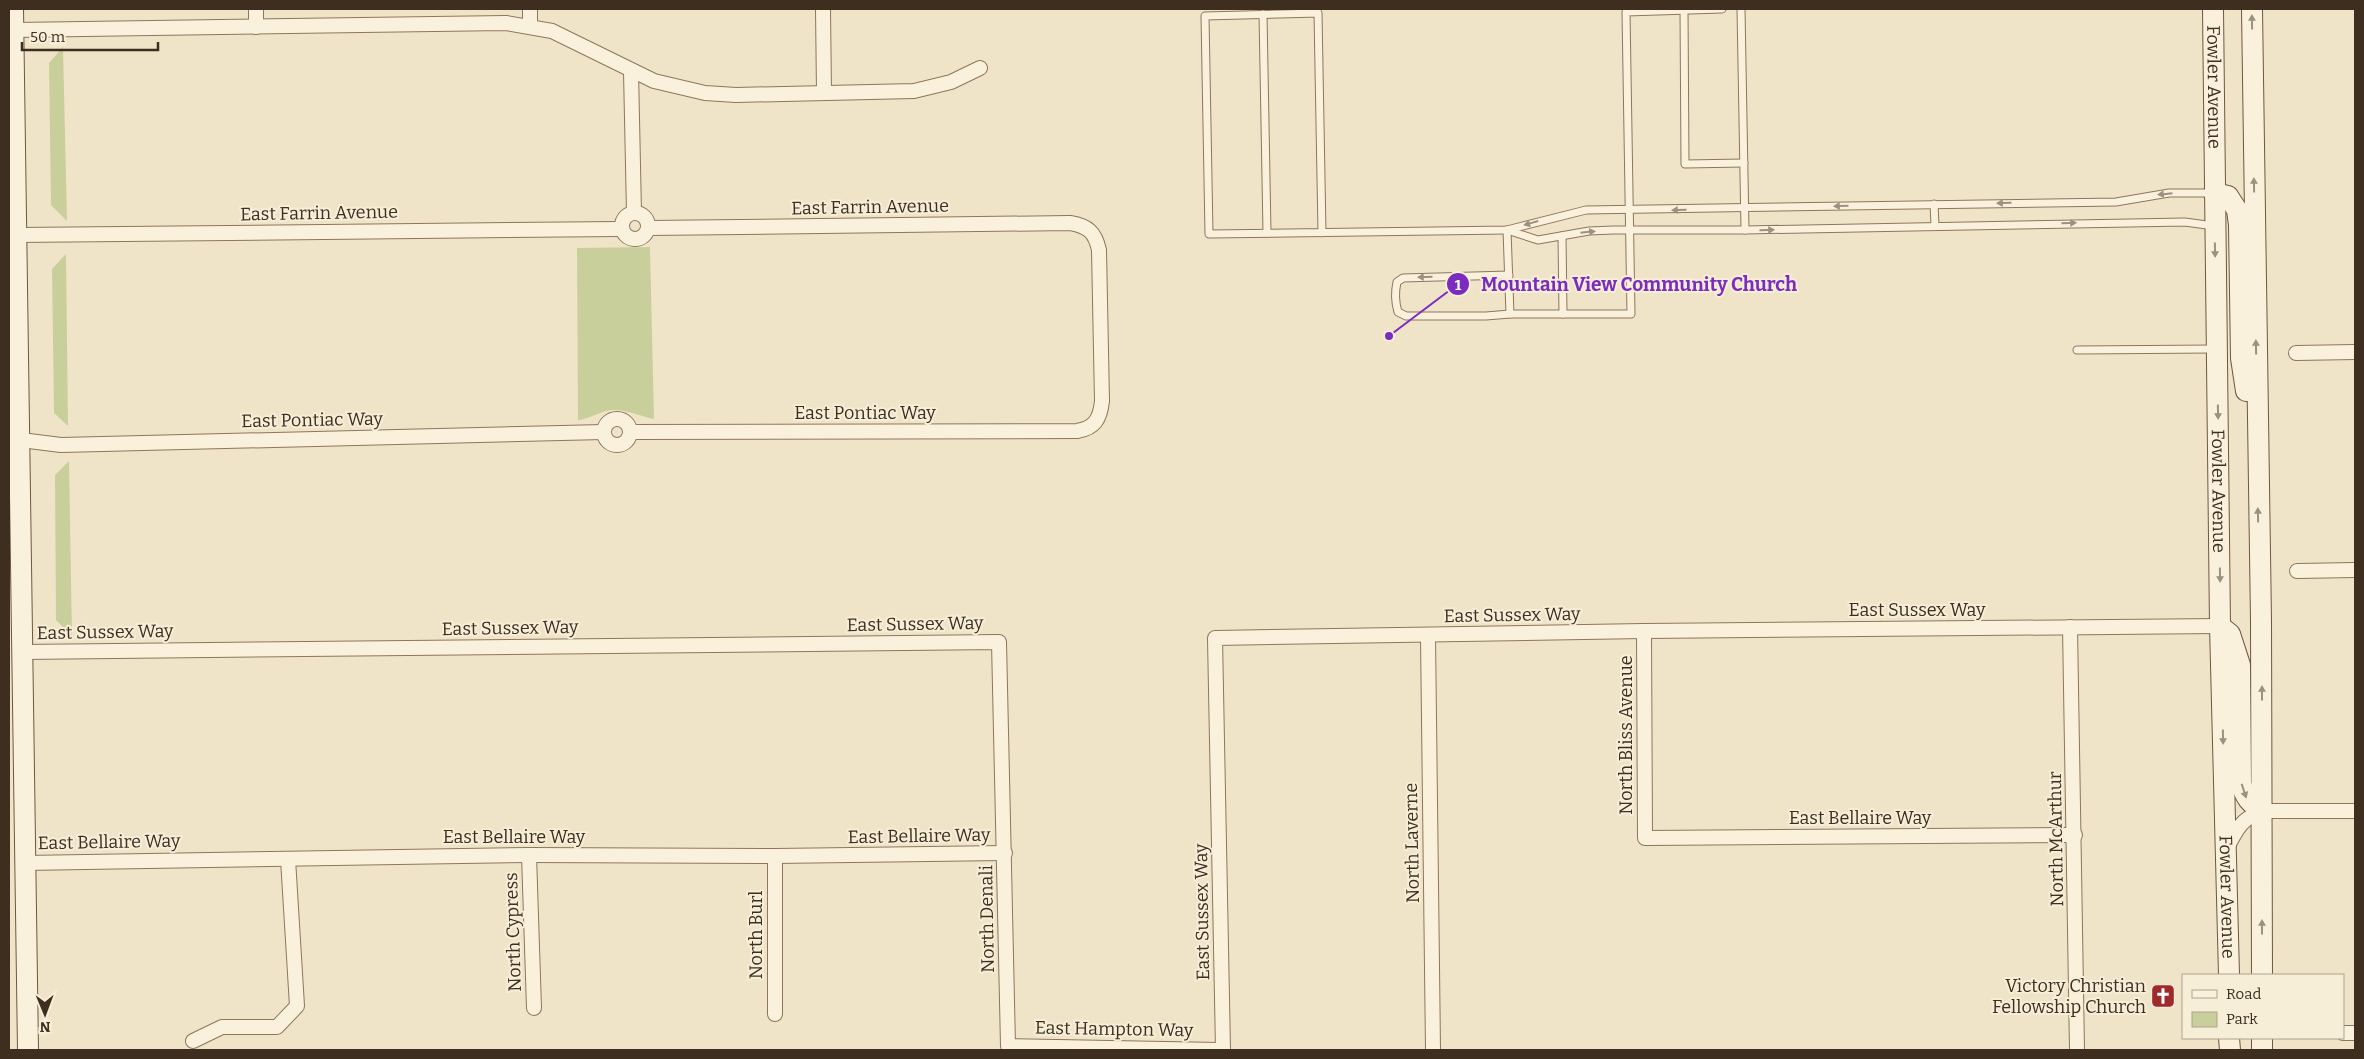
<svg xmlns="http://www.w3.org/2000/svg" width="2364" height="1059" viewBox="0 0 2364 1059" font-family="Bitter,serif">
<rect width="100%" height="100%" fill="#f0e4c8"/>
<!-- green -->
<g fill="#c9cf9b">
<polygon points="63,47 67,221 51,205 49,63"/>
<path d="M650,247L654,419C638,416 622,407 606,411C596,414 588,419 578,420L577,248Z"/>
<polygon points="66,254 68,426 54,413 52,269"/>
<polygon points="69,461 72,636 56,620 55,475"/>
</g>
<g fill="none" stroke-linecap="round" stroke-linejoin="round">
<defs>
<g id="lane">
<polyline points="1741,9 1745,230"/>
<polyline points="1684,10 1685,164 1744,163"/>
<polyline points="1263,14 1267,233"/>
<polyline points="1934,204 1935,226"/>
<polyline points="1507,230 1538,240 1589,231 1614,230 1745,230 2185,222 2214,226"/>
<polyline points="1507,230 1510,314 1631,314 1626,12 1722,9"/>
<polyline points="1322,233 1318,13 1205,16 1209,234 1507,230 1586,210 2116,202 2169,193 2214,193"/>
<polyline points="1562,236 1563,314"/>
<path d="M1509,275L1403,278L1397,282C1395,291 1395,302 1398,312L1406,316H1486L1510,314"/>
<polyline points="2077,350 2214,349"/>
</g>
<g id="street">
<polyline points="256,9 256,27"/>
<polyline points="530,9 530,26"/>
<polyline points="823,9 824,93"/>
<polyline points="14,30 506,23 552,31 654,81 705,93 736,95 914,91 951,82 980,68"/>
<polyline points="631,71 634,213"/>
<circle cx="635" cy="226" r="13"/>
<polyline points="17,235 621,229"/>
<polyline points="2296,353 2355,352"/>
<circle cx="617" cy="432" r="13"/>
<path d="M631,432L1077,431C1095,428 1100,419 1102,401L1099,250C1095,232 1088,226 1070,223L648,228"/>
<polyline points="9,436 21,440 61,445 604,432"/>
<polyline points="2297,571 2355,570"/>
<polyline points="2070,627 2077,1050"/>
<polyline points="1644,631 1645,838 2075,835"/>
<polyline points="1428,636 1433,1050"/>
<polyline points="21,652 999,642 1008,1046 1219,1050"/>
<path d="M2227,848C2236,830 2242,818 2262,811H2355"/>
<polyline points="529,855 534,1008"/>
<polyline points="24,863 529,855 775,856 1005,853"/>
<polyline points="775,1014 775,856"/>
<polyline points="2343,1033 2355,1033"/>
<polyline points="193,1041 222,1027 277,1027 297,1006 288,859"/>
<polyline points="1223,1050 1215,638 1644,631 2220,626"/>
</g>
<g id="secondary">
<polyline points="13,9 28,1050"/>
<path id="s1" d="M2213,9L2220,626L2229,975"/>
<polyline points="2252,9 2261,621 2262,975"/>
<polyline points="2214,193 2228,196 2237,210 2239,225 2241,358 2246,391"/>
<path d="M2220,626L2230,634L2240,665L2241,783C2245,798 2250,803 2262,811"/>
<polyline points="2229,1038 2230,1050"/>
<polyline points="2262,1038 2262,1050"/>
</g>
</defs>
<!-- lane casing -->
<use href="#lane" stroke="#8d765c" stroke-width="9"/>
<!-- street casing -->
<use href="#street" stroke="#8d765c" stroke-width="16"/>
<!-- secondary casing -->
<use href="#secondary" stroke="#6f573f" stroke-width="22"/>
<!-- lane -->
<use href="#lane" stroke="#faf1dc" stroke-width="7"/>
<!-- street -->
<use href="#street" stroke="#faf1dc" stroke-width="14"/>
<!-- secondary -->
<use href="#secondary" stroke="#faf1dc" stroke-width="20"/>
</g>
<!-- one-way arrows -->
<defs><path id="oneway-solid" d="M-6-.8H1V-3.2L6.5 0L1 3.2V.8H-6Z" transform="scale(1.25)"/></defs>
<g fill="#9c907e">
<use href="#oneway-solid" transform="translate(2252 22) rotate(-91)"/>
<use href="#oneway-solid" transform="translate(2254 185) rotate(-91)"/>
<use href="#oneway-solid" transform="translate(2165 194) rotate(174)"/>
<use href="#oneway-solid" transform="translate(2004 203) rotate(179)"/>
<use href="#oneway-solid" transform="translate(1841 206) rotate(178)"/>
<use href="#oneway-solid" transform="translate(1679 210) rotate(179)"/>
<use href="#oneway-solid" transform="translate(1531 223) rotate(164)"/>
<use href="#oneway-solid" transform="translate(2069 223) rotate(-1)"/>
<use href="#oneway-solid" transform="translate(1767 230) rotate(-1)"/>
<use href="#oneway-solid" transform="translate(1588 232) rotate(-6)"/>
<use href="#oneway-solid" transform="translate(2215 250) rotate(89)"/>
<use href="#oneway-solid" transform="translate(1425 277) rotate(179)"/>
<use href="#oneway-solid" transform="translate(2256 347) rotate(-91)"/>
<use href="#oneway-solid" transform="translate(2218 412) rotate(89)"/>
<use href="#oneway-solid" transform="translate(2258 515) rotate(-91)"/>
<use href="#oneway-solid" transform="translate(2220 575) rotate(89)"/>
<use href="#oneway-solid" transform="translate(2262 693) rotate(-90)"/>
<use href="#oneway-solid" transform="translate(2223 737) rotate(89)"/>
<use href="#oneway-solid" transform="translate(2244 791) rotate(72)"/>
<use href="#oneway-solid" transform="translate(2262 927) rotate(-90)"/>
</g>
<!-- icons -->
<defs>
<symbol id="church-square" viewBox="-11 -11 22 22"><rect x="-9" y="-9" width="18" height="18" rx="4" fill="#9e2a2b" stroke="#f7eed8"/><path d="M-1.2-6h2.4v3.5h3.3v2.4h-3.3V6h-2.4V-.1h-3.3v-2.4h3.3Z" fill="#fff"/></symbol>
</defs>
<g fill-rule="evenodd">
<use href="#church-square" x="2149" y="982" width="28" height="28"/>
</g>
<g text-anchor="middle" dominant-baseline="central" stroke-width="4" stroke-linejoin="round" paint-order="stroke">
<!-- street labels -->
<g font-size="18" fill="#3d2e20" stroke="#f7eed8">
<text stroke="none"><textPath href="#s1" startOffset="78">Fowler Avenue</textPath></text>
<text transform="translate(870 207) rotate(-1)">East Farrin Avenue</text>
<text transform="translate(319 213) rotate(-1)">East Farrin Avenue</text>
<text x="865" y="413">East Pontiac Way</text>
<text transform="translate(312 420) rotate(-1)">East Pontiac Way</text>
<text stroke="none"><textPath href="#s1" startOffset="482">Fowler Avenue</textPath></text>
<text x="1917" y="610">East Sussex Way</text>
<text transform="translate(1512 615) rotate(-1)">East Sussex Way</text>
<text transform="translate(915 624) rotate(-1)">East Sussex Way</text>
<text transform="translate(510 628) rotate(-1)">East Sussex Way</text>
<text transform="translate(105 632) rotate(-1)">East Sussex Way</text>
<text transform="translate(1626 735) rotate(-90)">North Bliss Avenue</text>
<text x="1860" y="818">East Bellaire Way</text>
<text transform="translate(919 836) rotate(-1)">East Bellaire Way</text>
<text x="514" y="837">East Bellaire Way</text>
<text transform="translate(2056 839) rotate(-91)">North McArthur</text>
<text transform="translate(109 842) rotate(-1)">East Bellaire Way</text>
<text transform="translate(1412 843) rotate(-91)">North Laverne</text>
<text stroke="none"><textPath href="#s1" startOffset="888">Fowler Avenue</textPath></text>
<text transform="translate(1202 912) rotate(-91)">East Sussex Way</text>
<text transform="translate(987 919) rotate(-91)">North Denali</text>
<text transform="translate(513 932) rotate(-92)">North Cypress</text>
<text transform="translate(756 935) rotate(-90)">North Burl</text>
<text transform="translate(1114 1029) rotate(1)">East Hampton Way</text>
</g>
<!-- poi labels -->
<g font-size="18" fill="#3d2e20" stroke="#f7eed8" text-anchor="end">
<text x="2146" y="986">Victory Christian<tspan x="2146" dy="21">Fellowship Church</tspan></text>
</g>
</g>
<!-- callouts -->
<path fill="none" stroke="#7b2cbf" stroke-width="2" d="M1389 336L1458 284"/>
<g fill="#7b2cbf" stroke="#f7eed8" stroke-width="2">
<circle cx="1389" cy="336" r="5"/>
<circle cx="1458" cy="284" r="12"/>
</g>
<g font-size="15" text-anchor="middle" font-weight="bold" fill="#fff">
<text x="1458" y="290">1</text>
</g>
<g font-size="19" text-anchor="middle" font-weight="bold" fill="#7b2cbf" stroke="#f7eed8" stroke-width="4" stroke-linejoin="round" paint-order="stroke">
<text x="1639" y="291">Mountain View Community Church</text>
</g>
<!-- border -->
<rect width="2364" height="1059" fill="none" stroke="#3d2e20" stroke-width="20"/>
<!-- legend -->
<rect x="2182" y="974" width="162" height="65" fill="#f7eed8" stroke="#ada18e"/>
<rect x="2192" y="990" width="25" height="8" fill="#faf1dc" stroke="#ada18e"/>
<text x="2226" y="999" font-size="15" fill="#3d2e20">Road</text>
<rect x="2192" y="1012" width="25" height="15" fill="#c9cf9b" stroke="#ada18e"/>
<text x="2226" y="1024" font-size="15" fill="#3d2e20">Park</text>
<!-- north arrow -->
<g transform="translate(45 1014) rotate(179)" stroke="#f7eed8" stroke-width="4" paint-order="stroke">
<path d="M0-4L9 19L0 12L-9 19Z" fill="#3d2e20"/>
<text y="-8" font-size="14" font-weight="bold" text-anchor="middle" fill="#3d2e20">N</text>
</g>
<!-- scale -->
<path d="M22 42v8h136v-8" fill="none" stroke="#3d2e20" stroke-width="2.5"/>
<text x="30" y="42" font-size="15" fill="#3d2e20" stroke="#f7eed8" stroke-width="4" paint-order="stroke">50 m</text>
</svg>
